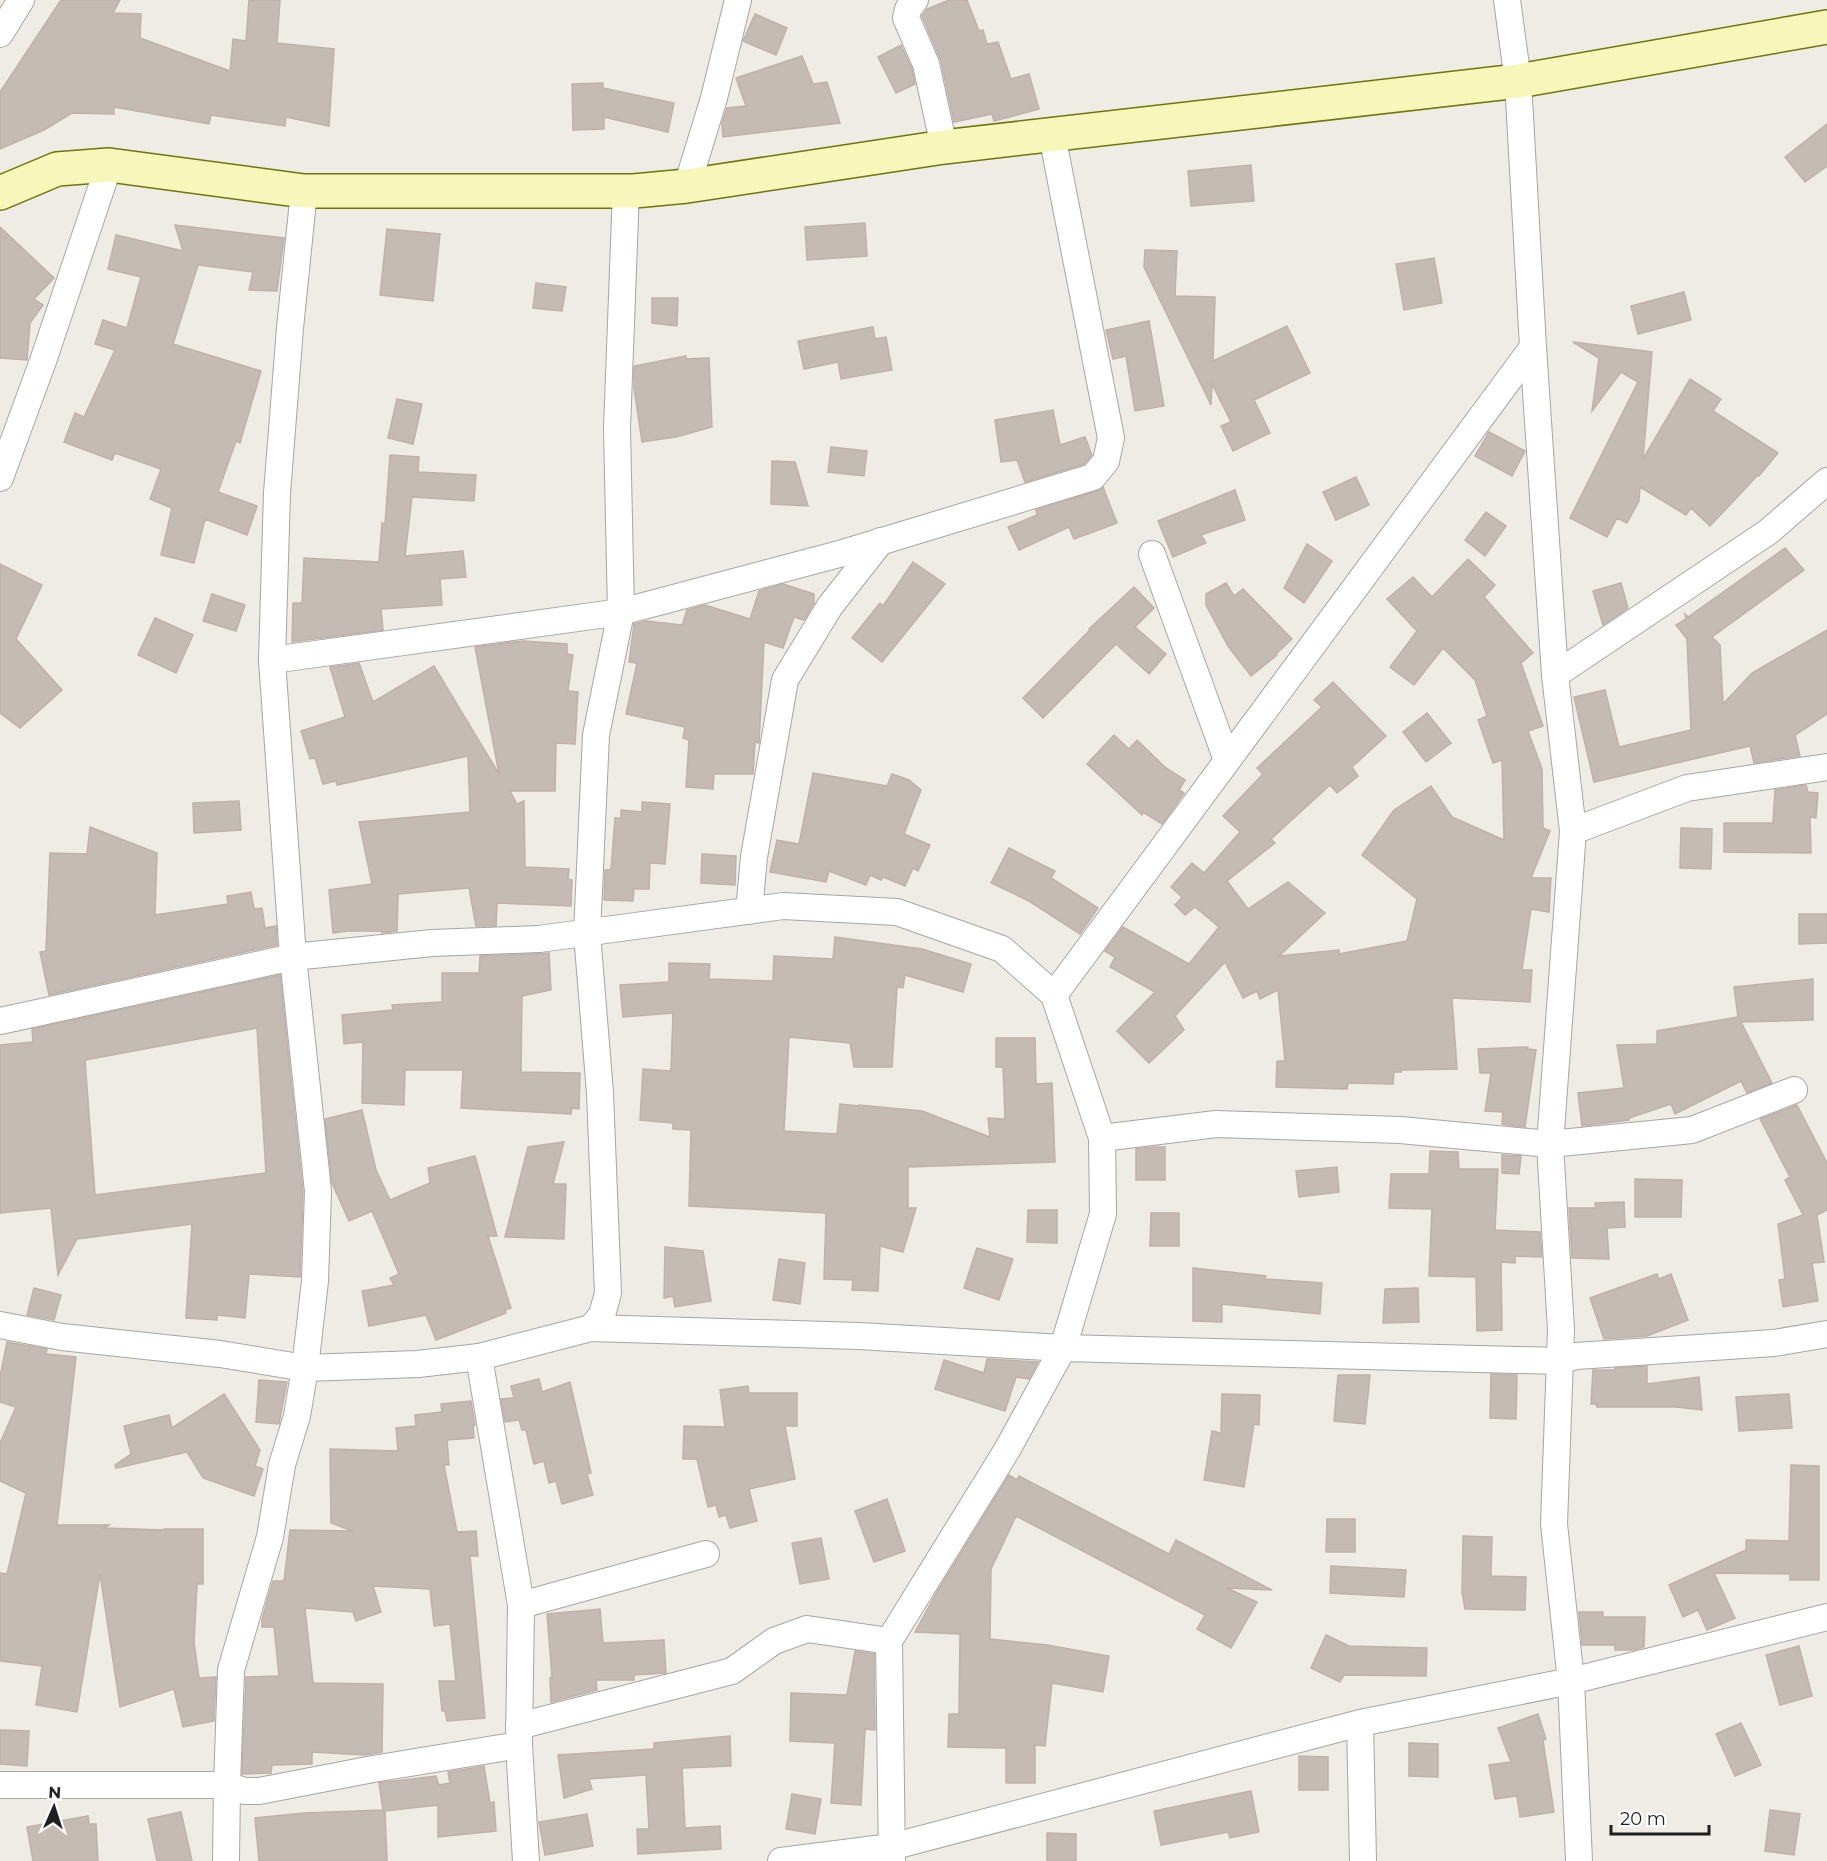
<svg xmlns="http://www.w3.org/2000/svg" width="1827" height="1861" viewBox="0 0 1827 1861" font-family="Montserrat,sans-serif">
<rect width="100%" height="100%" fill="#efebe5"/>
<!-- building -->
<g fill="#c4bbb5" stroke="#c1b1a8" stroke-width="1.5" fill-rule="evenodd">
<polygon points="61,0 120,0 113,13 141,14 140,38 230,71 233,39 246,41 249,0 280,0 277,43 334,49 329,126 286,117 285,126 211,115 209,124 114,107 114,114 72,113 44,130 0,149 0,92"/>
<polygon points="949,0 967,0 979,31 983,30 987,44 998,42 1011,79 1029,74 1039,109 994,121 992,114 954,122 941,61 922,16 927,9"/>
<polygon points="755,14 787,28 776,55 743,41"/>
<polygon points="901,45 912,69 915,84 896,93 878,57"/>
<polygon points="802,56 813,84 827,82 840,123 723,137 722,123 727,108 746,106 736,78"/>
<polygon points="603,83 603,88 674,103 668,132 604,117 604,129 573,130 572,84"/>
<polygon points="1827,124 1827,166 1805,182 1785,157"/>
<polygon points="1251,165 1254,201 1191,206 1188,171"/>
<polygon points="865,223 867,256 807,260 805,227"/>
<polygon points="175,225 284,238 277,291 249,290 253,272 198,265 173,344 261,371 240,443 236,441 218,492 257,506 247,535 205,519 194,563 161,555 172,508 150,499 161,469 115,453 112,460 64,442 75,413 84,417 115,350 95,344 103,320 127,328 141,277 108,269 116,235 183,251"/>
<polygon points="0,227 54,278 34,299 43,305 30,323 27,360 0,358"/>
<polygon points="387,229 440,234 433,301 380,295"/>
<polygon points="1145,250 1177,251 1175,296 1215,297 1213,361 1287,326 1310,373 1254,400 1270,433 1233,451 1221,426 1231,422 1212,384 1211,405 1144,267"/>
<polygon points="1434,258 1442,303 1404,310 1396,264"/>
<polygon points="536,283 566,287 562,311 533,308"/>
<polygon points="1684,292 1691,320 1638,334 1631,306"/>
<polygon points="652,298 678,298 677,326 652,323"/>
<polygon points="1149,321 1164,406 1135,411 1126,356 1113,359 1106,330"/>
<polygon points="873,327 875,339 886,337 892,370 841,379 838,362 804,369 798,341"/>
<polygon points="1573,342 1652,352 1643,459 1690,379 1721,399 1713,411 1778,453 1759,476 1758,475 1710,526 1691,508 1686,515 1640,487 1639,501 1627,523 1617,518 1607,537 1570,518 1638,382 1621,372 1592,411 1599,358"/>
<polygon points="686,356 686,359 709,358 712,427 676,437 642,442 634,388 634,366"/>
<polygon points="397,399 422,404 413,444 388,438"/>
<polygon points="1053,410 1060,445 1085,437 1092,455 1084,464 1025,482 1017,460 1001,462 995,420"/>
<polygon points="1489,432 1525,451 1512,476 1475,456"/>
<polygon points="831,447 867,451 864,476 828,472"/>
<polygon points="390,455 419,457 418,472 476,475 474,501 412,497 405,556 463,551 466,577 440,579 442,605 381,609 383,630 292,642 293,603 302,603 304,558 379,562 382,523 385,524"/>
<polygon points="772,461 795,462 808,506 771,504"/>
<polygon points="1356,477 1369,505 1336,520 1323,492"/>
<polygon points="1103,487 1117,523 1074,539 1069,527 1019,550 1008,527 1037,515 1036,510 1097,491"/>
<polygon points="1235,490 1245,520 1201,535 1206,543 1173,557 1158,521"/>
<polygon points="1486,512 1506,526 1485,556 1465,540"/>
<polygon points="1307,544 1332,561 1304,603 1284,588"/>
<polygon points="1785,548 1804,570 1712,637 1720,645 1723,704 1752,673 1827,630 1827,714 1795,735 1800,756 1754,763 1750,746 1594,782 1574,697 1605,690 1619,747 1691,730 1687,639 1676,625 1686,619 1685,614 1688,617"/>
<polygon points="1468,559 1495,585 1484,597 1533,653 1521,663 1543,726 1528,731 1542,769 1543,828 1550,831 1531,878 1551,878 1549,912 1531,909 1522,970 1532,970 1530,1002 1452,998 1457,1069 1401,1070 1401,1072 1394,1072 1393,1084 1348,1083 1347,1089 1276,1087 1277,1061 1285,1061 1278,990 1260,999 1257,991 1243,998 1225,962 1175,1016 1184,1030 1149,1063 1117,1031 1155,992 1110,967 1115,957 1105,951 1123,927 1189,964 1219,927 1195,907 1185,915 1175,905 1182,897 1171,887 1192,863 1204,873 1240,832 1223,816 1263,774 1257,768 1322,707 1314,700 1333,682 1386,736 1352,767 1358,776 1337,793 1330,785 1271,839 1275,843 1227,881 1248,909 1288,882 1325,913 1279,956 1339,950 1339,954 1407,941 1417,899 1362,855 1394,810 1431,786 1452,817 1504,840 1502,760 1493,763 1478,720 1487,716 1475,680 1443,648 1414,685 1390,667 1417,631 1387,599 1413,577 1432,597"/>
<polygon points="913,562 945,584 882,662 852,638 880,603 883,606"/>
<polygon points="0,564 42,585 16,639 62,690 20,728 0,713"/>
<polygon points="1226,583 1234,596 1243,589 1292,639 1276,654 1277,655 1251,676 1228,646 1206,605 1206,594"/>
<polygon points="1621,583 1628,608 1603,625 1593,591"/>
<polygon points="783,584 814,594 814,603 804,620 794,617 783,648 764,642 759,743 755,742 753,774 714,774 713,789 686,787 689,740 683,738 685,727 626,714 637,663 629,662 634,624 646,621 682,625 687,610 705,605 750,619 759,591"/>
<polygon points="1134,587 1154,608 1135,627 1166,654 1149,674 1116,644 1043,718 1023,698 1090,630 1089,629"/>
<polygon points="212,594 245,605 236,631 203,621"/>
<polygon points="155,618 193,635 176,673 138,655"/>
<polygon points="523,641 567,644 567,654 573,655 568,691 578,692 575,744 556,743 555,791 510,791 517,804 524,801 525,867 569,869 568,879 572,880 571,906 497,903 496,926 476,926 469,888 398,894 397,931 382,933 381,931 348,931 333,933 329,890 372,884 359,822 470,812 468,756 337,785 336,781 323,784 315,758 310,759 301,731 345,717 330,667 359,663 373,702 434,666 499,774 475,647"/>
<polygon points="1427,713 1451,743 1426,762 1403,732"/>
<polygon points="1114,735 1129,749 1137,740 1166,768 1185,780 1179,790 1184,793 1162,824 1143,812 1142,815 1087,764"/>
<polygon points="813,773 887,786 892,774 909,780 921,790 904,834 930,845 918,871 913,868 905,886 883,877 881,880 870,875 866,885 829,871 826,882 770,872 777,840 799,844"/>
<polygon points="1806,785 1808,792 1818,793 1816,818 1810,817 1811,853 1724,852 1724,823 1773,823 1775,790"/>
<polygon points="239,801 241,830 194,833 193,803"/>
<polygon points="642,802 670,804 665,864 650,863 649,889 634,889 633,901 604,900 605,870 611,870 615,818 621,818 621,810 642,812"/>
<polygon points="90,827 157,853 155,915 228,904 227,896 251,892 254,909 262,908 265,928 276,926 277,945 49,995 40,952 46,951 50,853 87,854"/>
<polygon points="1681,828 1712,829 1711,869 1680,868"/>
<polygon points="1009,848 1055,871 1051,878 1098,908 1080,934 1029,901 991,883"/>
<polygon points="702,854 736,856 735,885 701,883"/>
<polygon points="1799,914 1827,914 1827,943 1799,944"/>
<polygon points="835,937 922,949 971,964 963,992 905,975 903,988 897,987 892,1067 854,1067 850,1043 789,1037 784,1131 837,1134 840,1104 859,1106 859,1105 922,1111 990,1137 988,1118 1005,1119 1003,1067 996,1067 996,1038 1035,1038 1036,1084 1052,1083 1055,1162 908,1167 908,1208 916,1208 903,1252 880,1246 878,1291 852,1290 853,1280 824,1279 826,1213 689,1206 691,1130 673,1129 673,1123 640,1120 643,1069 671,1071 673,1013 623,1017 620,985 669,982 669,963 710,964 709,979 773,981 774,956 833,959"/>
<polygon points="549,953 551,990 522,996 521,1072 580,1073 579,1109 572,1108 571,1114 461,1108 463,1070 405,1070 404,1105 362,1103 363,1042 344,1044 342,1015 393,1010 392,1005 442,1002 442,973 479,973 480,956"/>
<path d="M280,975L303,1192L300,1277L249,1274L245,1318L217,1315V1320L186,1318L192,1224L77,1239L58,1275L51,1208L0,1213V1045L33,1042L32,1029ZM257,1028L266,1173L95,1195L85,1060Z"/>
<polygon points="1813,979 1813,1020 1741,1022 1772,1083 1747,1093 1741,1081 1675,1114 1671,1104 1629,1118 1629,1120 1582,1126 1578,1093 1624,1088 1617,1045 1657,1044 1657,1031 1738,1017 1734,987"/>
<polygon points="1528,1047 1527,1049 1536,1050 1525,1127 1502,1124 1503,1112 1485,1111 1491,1073 1480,1073 1478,1049"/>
<polygon points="1797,1105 1827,1163 1827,1210 1817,1215 1824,1262 1812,1263 1818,1301 1783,1307 1779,1280 1785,1279 1778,1224 1803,1215 1785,1180 1790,1177 1760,1119"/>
<polygon points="362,1110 376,1170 390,1200 430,1183 428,1168 475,1156 497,1236 488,1236 511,1308 505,1310 506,1313 436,1340 426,1315 369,1326 362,1291 394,1285 390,1278 399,1274 372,1211 349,1221 332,1183 325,1119"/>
<polygon points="564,1142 553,1184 566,1184 564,1239 505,1237 528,1147"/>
<polygon points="1154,1147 1165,1147 1165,1180 1136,1180 1136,1149"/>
<polygon points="1430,1151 1458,1152 1459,1169 1498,1169 1495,1230 1540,1232 1542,1257 1515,1256 1515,1263 1501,1262 1502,1330 1477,1331 1476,1277 1429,1276 1432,1209 1389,1208 1391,1174 1429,1174"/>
<polygon points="1502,1155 1521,1156 1519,1174 1502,1173"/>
<polygon points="1337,1167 1339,1192 1299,1197 1296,1171"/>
<polygon points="1635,1179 1682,1180 1681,1217 1635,1217"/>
<polygon points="1624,1202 1625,1227 1607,1228 1609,1259 1572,1258 1569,1208 1596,1208 1595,1203"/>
<polygon points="1028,1210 1057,1210 1057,1243 1027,1242"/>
<polygon points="1151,1213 1179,1213 1179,1246 1150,1246"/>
<polygon points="665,1247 703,1251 711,1301 675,1307 673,1296 664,1298"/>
<polygon points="977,1248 1013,1259 999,1300 964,1288"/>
<polygon points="779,1259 805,1263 800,1304 773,1300"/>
<polygon points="1193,1268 1266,1276 1265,1279 1322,1283 1320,1314 1222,1304 1222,1322 1193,1321"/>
<polygon points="1657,1274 1659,1279 1671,1274 1688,1320 1647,1336 1604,1339 1590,1298"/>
<polygon points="34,1288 61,1295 54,1320 27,1315"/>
<polygon points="1418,1288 1419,1322 1383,1323 1385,1289"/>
<polygon points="7,1342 47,1349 46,1354 76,1357 57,1525 109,1525 104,1528 164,1530 164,1529 203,1529 203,1584 197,1584 194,1642 199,1678 216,1677 214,1721 183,1727 174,1689 120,1707 100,1574 77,1712 36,1705 42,1666 0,1661 0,1573 7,1574 26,1493 0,1481 0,1443 16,1407 0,1402 0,1377"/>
<polygon points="987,1359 1038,1362 1029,1379 1016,1377 1005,1411 935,1389 944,1360 984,1373"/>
<polygon points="1647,1366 1647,1384 1699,1377 1702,1410 1676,1407 1597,1407 1596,1404 1591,1404 1593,1370 1615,1370 1615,1368"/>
<polygon points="1491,1374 1517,1375 1516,1419 1490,1418"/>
<polygon points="1338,1375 1370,1375 1365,1424 1334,1421"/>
<polygon points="539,1379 542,1392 570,1382 591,1473 587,1474 593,1495 562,1504 556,1481 549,1483 544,1461 534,1464 526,1430 522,1430 519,1420 505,1422 501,1399 514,1398 511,1386"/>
<polygon points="259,1380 287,1382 279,1424 256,1422"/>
<polygon points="748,1386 749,1393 797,1393 797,1426 785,1426 795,1479 749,1489 757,1521 730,1528 726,1515 719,1517 716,1505 708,1507 697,1459 683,1459 684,1426 725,1427 720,1390"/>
<polygon points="224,1394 260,1450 255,1466 263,1469 254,1496 203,1478 187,1452 116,1468 115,1465 131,1454 124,1426 169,1415 172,1428"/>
<polygon points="1222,1394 1260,1395 1259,1425 1254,1424 1244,1487 1204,1480 1212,1431 1221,1433"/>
<polygon points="1789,1394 1792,1428 1739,1431 1736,1397"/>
<polygon points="471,1401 475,1425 473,1426 474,1438 447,1440 449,1465 444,1465 457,1532 476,1531 478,1556 470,1556 485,1718 447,1721 445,1711 442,1711 439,1681 456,1681 450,1624 434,1626 430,1589 373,1586 381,1612 356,1621 353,1612 305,1608 313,1683 383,1684 382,1752 365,1755 312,1752 312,1764 272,1765 271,1773 242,1774 246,1677 279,1676 274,1627 262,1627 262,1619 273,1581 284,1581 290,1530 353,1531 331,1523 330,1449 398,1451 396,1428 416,1426 415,1415 442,1412 441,1404"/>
<polygon points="1791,1465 1819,1466 1819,1580 1790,1580 1790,1574 1714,1573 1735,1618 1707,1630 1698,1610 1683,1617 1669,1585 1746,1550 1746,1540 1789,1541"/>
<polygon points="1009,1475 1017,1480 1019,1476 1169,1554 1176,1540 1272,1590 1227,1588 1257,1602 1231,1648 1197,1629 1205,1615 1016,1516 991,1569 990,1639 1047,1645 1109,1656 1103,1692 1052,1683 1045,1746 1035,1745 1035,1783 1006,1783 1006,1748 948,1747 949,1714 959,1714 960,1634 915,1632 937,1592"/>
<polygon points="887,1499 905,1551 874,1562 855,1511"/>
<polygon points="1327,1519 1355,1519 1355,1552 1326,1552"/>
<polygon points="1463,1536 1492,1537 1491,1576 1526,1577 1525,1610 1465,1609 1462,1592"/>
<polygon points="821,1538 829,1579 800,1584 792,1543"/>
<polygon points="1331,1566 1406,1570 1404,1597 1330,1593"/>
<polygon points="600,1609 603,1643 664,1640 666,1673 634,1675 634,1680 596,1680 597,1690 551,1702 550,1678 552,1677 547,1614"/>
<polygon points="1579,1612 1603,1612 1603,1617 1645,1617 1644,1647 1633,1650 1615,1650 1615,1645 1582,1645"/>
<polygon points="1326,1635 1349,1646 1427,1648 1426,1676 1344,1675 1340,1682 1311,1668"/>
<polygon points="1799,1646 1812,1696 1780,1705 1766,1655"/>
<polygon points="855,1651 874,1654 875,1730 865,1729 861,1805 831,1803 835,1743 790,1741 791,1693 847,1695"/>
<polygon points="1538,1714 1546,1739 1543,1740 1554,1812 1520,1817 1517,1796 1495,1799 1489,1765 1511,1762 1498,1728"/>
<polygon points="1741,1723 1761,1765 1735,1776 1716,1734"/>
<polygon points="0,1730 29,1731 27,1766 0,1764"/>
<polygon points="730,1736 731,1766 682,1768 685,1828 720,1826 721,1849 638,1854 637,1829 649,1829 646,1775 589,1779 592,1789 564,1798 558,1755 654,1749 654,1743"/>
<polygon points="1409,1743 1438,1744 1438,1777 1409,1776"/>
<polygon points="1299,1756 1328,1757 1328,1790 1299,1790"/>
<polygon points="484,1766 490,1803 494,1802 496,1831 438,1837 438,1805 385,1811 387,1861 259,1861 255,1818 304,1813 383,1810 379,1783 436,1776 439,1785 450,1783 448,1772"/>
<polygon points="1251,1791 1259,1832 1230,1838 1228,1832 1161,1845 1154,1811"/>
<polygon points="792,1794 821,1799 815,1834 786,1829"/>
<polygon points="1770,1810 1800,1814 1794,1855 1765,1851"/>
<polygon points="181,1812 192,1861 157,1861 148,1819"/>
<polygon points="587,1814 593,1846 545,1855 539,1822"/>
<polygon points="88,1816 89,1824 96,1824 98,1861 33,1861 27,1827"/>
<polygon points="1047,1833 1076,1834 1076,1861 1047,1861"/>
</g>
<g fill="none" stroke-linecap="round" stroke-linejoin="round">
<defs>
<g id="street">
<polyline points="915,0 908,9 906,18 926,64 944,147"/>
<polyline points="1507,0 1518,81 1533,347 1555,675 1573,831 1550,1144 1561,1330 1554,1524 1571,1681 1579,1861"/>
<polyline points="0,34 21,0"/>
<polyline points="687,186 714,98 738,0"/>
<polyline points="0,478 43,361 109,165"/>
<polyline points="1152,554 1227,760"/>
<polyline points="272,660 621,612 843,553 1093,477 1106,461 1111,438 1052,135"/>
<polyline points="1555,675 1768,532 1827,481"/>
<polyline points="1573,831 1687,788 1827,767"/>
<polyline points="749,911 754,857 785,680 830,606 881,541"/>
<polyline points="1054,995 1533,347"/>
<polyline points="0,1021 293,957 432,943 539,939 783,906 897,912 1002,949 1054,995 1102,1138 1103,1214 1063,1348 1007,1450 889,1641 892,1861"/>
<polyline points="1102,1138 1216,1124 1400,1130 1550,1144 1692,1130 1794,1090"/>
<polyline points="0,1325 62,1337 220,1354 305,1368 418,1364 479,1357 591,1328 859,1336 1063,1348 1559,1361 1576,1356 1774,1343 1827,1334"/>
<polyline points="591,1328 602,1315 608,1293 600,1093 587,934 596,735 621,612 617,429 626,190"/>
<polyline points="479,1357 521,1605 519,1745 526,1861"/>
<polyline points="521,1605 706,1554"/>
<polyline points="1360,1723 1363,1861"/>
<polyline points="519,1726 732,1671 774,1641 807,1629 889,1641"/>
<polyline points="0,1785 227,1785 244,1791 259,1791 373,1769 519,1745"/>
<polyline points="226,1861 227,1785 231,1670 270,1537 282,1465 297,1416 305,1368 315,1281 318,1191 293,957 272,660 277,493 290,328 304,191"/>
<polyline points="781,1861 891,1847 1360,1723 1571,1681 1827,1617"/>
</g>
<polyline id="secondary" points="0,193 57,169 109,165 304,191 634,191 687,186 944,147 1518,81 1827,27"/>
</defs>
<!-- street casing -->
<use href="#street" stroke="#a6a6a6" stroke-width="28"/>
<!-- secondary casing -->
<use href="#secondary" stroke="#707507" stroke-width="36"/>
<!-- street -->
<use href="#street" stroke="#fff" stroke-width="26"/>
<!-- secondary -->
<use href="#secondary" stroke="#f8f7bb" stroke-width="33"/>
</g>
<!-- north arrow -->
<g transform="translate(54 1807) rotate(3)" stroke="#ffffff" stroke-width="4.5" paint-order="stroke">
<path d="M0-4.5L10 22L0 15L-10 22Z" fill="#1f1f1f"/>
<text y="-9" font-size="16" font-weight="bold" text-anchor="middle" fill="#1f1f1f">N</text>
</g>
<!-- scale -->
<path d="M1611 1825v9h98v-9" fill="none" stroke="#1f1f1f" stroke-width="3"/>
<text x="1620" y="1825" font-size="18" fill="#1f1f1f" stroke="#ffffff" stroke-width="4.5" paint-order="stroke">20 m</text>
</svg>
